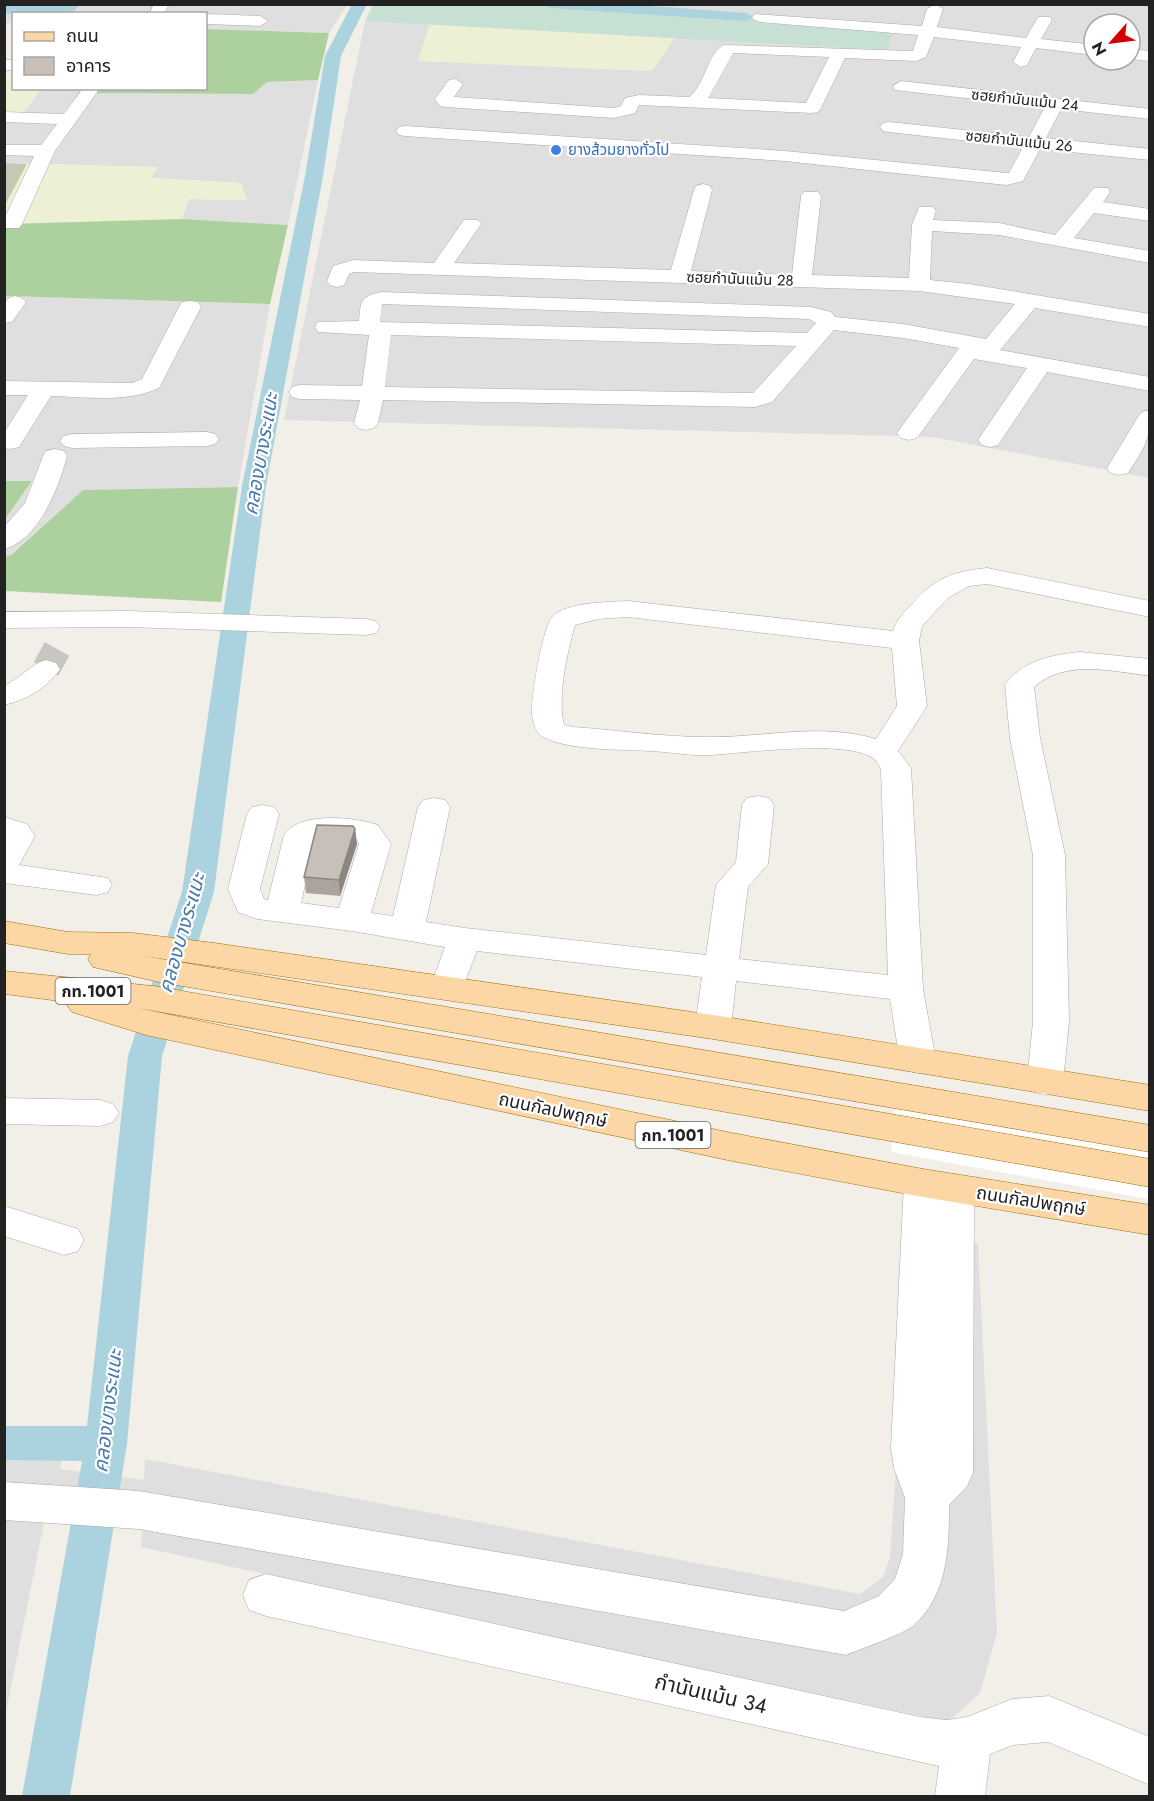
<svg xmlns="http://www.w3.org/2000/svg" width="1154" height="1801" viewBox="0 0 1154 1801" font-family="Jost,'Noto Sans Thai',sans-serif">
<rect width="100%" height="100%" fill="#f2efe9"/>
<!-- residential -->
<g fill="#e0dfdf" fill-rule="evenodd">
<polygon points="5,5 347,5 329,33 206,29 206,14 14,14 13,23 5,23"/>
<path d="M587,5H1149V478L932,437L284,420L365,21L430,24L418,61L652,71L675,37L887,50L896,24ZM1094,24H1130V60H1094Z"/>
<polygon points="318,80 288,225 182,219 189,199 246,200 241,183 151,178 157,167 5,163 5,112 24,112 41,89 100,89 98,93 253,94 267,82"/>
<polygon points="5,296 270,304 238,487 83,490 10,555 5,557 4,519 32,482 5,481"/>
<polygon points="901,1232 978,1244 997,1633 980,1693 948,1722 141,1547 142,1530 44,1523 5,1717 5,1453 63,1453 60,1469 144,1480 145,1459 860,1594 883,1577 890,1558 898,1437"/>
</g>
<!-- construction -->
<polygon fill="#c7c7b4" points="5,163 27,164 5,207"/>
<!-- farmland -->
<g fill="#eef0d5">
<polygon points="430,24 675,37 652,71 418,61"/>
<polygon points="4,78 13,78 14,88 41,89 24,112 5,112"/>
<polygon points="27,164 158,167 151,178 241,183 247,200 189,199 182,219 5,224 4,207"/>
</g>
<!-- forest -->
<g fill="#add19e">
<polygon points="206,29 329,33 318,80 267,82 253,94 97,93 101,88 206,88"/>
<polygon points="182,219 288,225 270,304 5,296 5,224"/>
<polygon points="5,481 32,481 5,519 4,481"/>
<polygon points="238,487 221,602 5,591 5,557 11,555 83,490"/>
</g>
<!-- wetland -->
<polygon fill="#c6e0d4" points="587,4 896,24 887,50 365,21 373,5"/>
<!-- water -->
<polygon fill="#aad3df" points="5,4 80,4 80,5 72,13 13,14 5,13"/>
<!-- pier -->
<polygon fill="#fff" points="897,1086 1149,1131 1149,1199 891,1152"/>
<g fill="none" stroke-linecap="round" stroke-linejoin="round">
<!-- canal -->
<g fill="#aad3df" fill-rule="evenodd">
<polygon points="352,4 367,4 341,56 323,176 266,486 214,892 162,1056 127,1444 70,1796 22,1796 82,1461 4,1460 4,1426 87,1426 128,1056 182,892 242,486 305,176 325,56"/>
<polygon points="544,4 624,4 746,13 753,17 746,21 551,8"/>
</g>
<!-- minor-tunnel -->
<polyline stroke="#c8c6c1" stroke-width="28" stroke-dasharray="28 14" stroke-linecap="butt" points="46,669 57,649"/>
<defs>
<g id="minor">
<polygon points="154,4 169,4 164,14 149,14"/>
<path d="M935,4L943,9L937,27L1026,38L1038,17H1050L1052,20L1041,39L1094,45V55L1036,48L1027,65L1021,67L1013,62L1021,47L934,37L926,57L916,61L845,58L821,108L818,112L812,113L639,105L635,113L614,118L446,107L440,106L435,99L449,80L455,79L463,84L454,97L614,108L621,106L625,98L639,95L689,97C706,84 706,55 724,45L913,51L918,35L760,22L755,20L752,17L755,14L922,26L927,9ZM733,53L829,57L806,103L708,98Z"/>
<polygon points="206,14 260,16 268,21 260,26 206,24"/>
<polygon points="1130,49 1150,51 1150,61 1130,59"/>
<rect x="4" y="60" width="10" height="10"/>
<polygon points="901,81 1150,109 1150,119 1061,109 1046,138 1150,149 1150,160 1040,149 1023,181 1006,185 785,161 405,136 399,135 396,131 399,127 405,126 785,151 1006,173 1009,173 1023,147 889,132 883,131 880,127 883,123 889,122 1029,137 1045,107 895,90 893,86"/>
<polygon points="83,88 100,88 55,151 22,224 19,228 5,228 4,219 34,156 4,155 4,145 41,145 57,124 4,122 4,112 64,114"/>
<path d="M703,184L710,186L712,190L691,271L792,275L801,196L804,192H818L821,196L812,275L909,278L912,225L919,207H933L936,211L933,220L999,223L1055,235L1094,188H1108L1110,192L1103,202L1150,209V221L1094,213L1074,238L1150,251V263L999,235L932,231L930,280L969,284L1150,314V327L1035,308L1000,350L1150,377V391L1047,372L998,445L990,447L982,445L978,440L1027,368L974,359L917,438L909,440L901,438L897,433L959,348L903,338L834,330L772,402L755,407L383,400L378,423L374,428L366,430L358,428L354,423L360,400L300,399L292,397L289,392L292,387L300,385L362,386L369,335L318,332L315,327L318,322L359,321C361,301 360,297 381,292L811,307L831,312L835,317L903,324L986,339L1015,304L919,291L354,272L349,274L344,285L337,287L330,285L327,281L333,266L353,260L434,263L464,220H478L481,224L454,263L671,270L694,190L696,186ZM382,304L809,319L816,323L807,333L380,322ZM391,335L796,346L753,393L385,387Z"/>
<path d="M15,296L22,298L26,302L12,322L4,323C4,311 1,299 15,296Z"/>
<path d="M190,301L198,302L201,307L159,388C126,403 87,397 51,396L19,447L11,449L4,448V433L28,395H4V381L132,383L142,379L179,307L182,302Z"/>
<path d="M1150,410C1150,441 1145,447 1128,473L1119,475L1110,473L1107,468L1138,417L1142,412Z"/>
<polygon points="207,432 215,434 219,439 215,444 207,446 72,448 64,446 60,441 64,436 72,434"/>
<path d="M55,449L64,451L67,456C59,487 39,540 4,549V527L25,503L43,456L46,451Z"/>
<path d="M987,568L1150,601V617L987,584L969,586L948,598L922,626L919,641L927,706L898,751L911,768L923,989L936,1061L931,1070L918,1073L905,1070L900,1061L890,999L736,981L731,1027L726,1035L713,1039L700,1035L695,1027L702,977L477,951L459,996L447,1000L435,996L430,988L445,947L352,931L257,919L238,912L228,889L247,814L252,807L263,805L274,807L279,814L260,889L264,899L268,900L284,835C300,811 354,817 378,825L391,844L371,913L393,916L418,807L423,800L434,798L445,800L450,807L426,922L465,928L706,955L716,885L736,862L742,805L747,798L758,796L769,798L774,805L768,864L748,887L739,959L888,975L881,769C879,765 876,760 873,758C847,739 744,753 710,755C691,756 670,752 651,751C619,749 571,751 543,737C535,733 531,717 532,709C532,693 543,625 553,616C567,602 609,602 628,601L893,631C896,620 904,613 912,604C937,577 951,572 987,568ZM628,617L892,648L897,706L876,739C820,722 764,738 706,737C662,737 617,730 573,727L564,725C557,697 567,653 575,625L598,619ZM318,838L356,839L359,844L339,908L301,903L315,840Z"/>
<polygon points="127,611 366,619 376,621 380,627 376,633 366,635 127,627 4,628 4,612"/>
<path d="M1080,652L1150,659V676C1111,671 1066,659 1034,687L1040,738L1065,855L1069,1022L1063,1082L1058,1091L1045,1095L1032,1091L1027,1082L1033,1022V855L1010,738L1005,685C1022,660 1053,655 1080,652Z"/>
<path d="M46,660L56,663L60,669C46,689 28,699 4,705V686C20,679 30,664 46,660Z"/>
<polygon points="4,817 27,824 35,836 19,865 108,878 112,885 108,892 96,895 4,883"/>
<polygon points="4,1098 100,1100 113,1104 119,1113 113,1122 100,1126 4,1124"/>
<path d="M923,1169L937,1173L941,1180L955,1175L969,1179L974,1189L973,1473L967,1486L949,1505C949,1547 948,1594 914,1625C902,1635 862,1648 846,1655L139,1529L4,1520V1482L139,1491L844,1611L879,1596L895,1579L903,1554L905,1498L894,1468L891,1448L904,1183L909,1173Z"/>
<polygon points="4,1206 78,1229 84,1240 78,1251 64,1255 4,1236"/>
<polygon points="266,1574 920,1717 947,1720 967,1717 1012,1699 1049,1696 1150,1737 1150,1785 1048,1742 1013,1745 990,1754 985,1796 935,1796 939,1766 266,1616 249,1610 243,1595 249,1580"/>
</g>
<g id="major">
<polygon points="4,921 68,932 133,933 214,943 713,1015 1150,1085 1150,1111 713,1039 143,956 1150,1125 1150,1152 159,982 93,967 88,959 91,954 68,954 4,943"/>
<polygon points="4,971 153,986 1150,1159 1150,1187 138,1008 732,1133 923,1169 1150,1205 1150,1235 923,1197 732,1161 146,1035 72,1012 66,1004 68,1002 4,994"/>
</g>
</defs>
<!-- minor casing -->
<use href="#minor" stroke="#a9a9a9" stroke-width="1"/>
<!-- major casing -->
<use href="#major" stroke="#a06b00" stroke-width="1"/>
<!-- minor -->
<use href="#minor" fill="#fff" fill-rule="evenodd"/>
<!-- major -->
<use href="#major" fill="#fcd6a4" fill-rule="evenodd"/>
</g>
<!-- wall -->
<polygon fill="#aba49e" points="355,829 357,844 340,896 306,893 304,877"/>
<!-- shaded-wall -->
<polygon fill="#8b8681" points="355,829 357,844 340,896 339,880"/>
<!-- building -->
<polygon fill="#c7bfb8" stroke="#8b8681" stroke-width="1.5" points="317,825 353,826 355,829 339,880 304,877"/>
<!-- markers -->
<circle fill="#3f7fe0" stroke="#fff" stroke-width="2" cx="556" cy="150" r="6"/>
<g text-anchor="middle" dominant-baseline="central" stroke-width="4.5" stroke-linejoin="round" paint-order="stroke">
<!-- far-street labels -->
<g font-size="15" fill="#222" stroke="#fff">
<text transform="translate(1025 100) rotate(6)">ซฮยกำนันแม้น 24</text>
<text transform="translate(1019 141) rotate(6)">ซฮยกำนันแม้น 26</text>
<text transform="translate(740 279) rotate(2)">ซฮยกำนันแม้น 28</text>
</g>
<!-- far-shop labels -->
<g font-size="15" fill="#366cbe" stroke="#fff" text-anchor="start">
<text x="568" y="150">ยางส้วมยางทั่วไป</text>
</g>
<!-- shield labels -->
<g fill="#fff" stroke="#646464" stroke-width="1.5">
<rect x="55.5" y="978" width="75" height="26" rx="4.5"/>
<rect x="635.5" y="1122" width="75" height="26" rx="4.5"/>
</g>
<g font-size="16" font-weight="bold" fill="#222">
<text x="93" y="991">กท.1001</text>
<text x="673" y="1135">กท.1001</text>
</g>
<!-- street labels -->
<g font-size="18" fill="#222" stroke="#fff">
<text transform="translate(553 1110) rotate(12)">ถนนกัลปพฤกษ์</text>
<text transform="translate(1031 1201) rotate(9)">ถนนกัลปพฤกษ์</text>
</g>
<!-- water labels -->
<g font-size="20" font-style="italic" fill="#4a7aab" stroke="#fff">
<text transform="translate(261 454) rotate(-80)">คลองบางระแนะ</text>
<text transform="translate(182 933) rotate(-74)">คลองบางระแนะ</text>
<text transform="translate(108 1411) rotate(-83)">คลองบางระแนะ</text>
</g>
<!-- near-street labels -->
<g font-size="21" fill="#222" stroke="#fff">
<text transform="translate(711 1694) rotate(13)">กำนันแม้น 34</text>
</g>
</g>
<!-- border -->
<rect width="1154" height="1801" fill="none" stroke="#222222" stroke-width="12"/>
<!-- legend -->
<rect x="12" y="12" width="195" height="78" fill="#ffffff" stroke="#a7a7a7" stroke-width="1.5"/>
<rect x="24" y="32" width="30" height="9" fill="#fcd6a4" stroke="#a7a7a7" stroke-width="1.5"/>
<text x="66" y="42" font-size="18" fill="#222222">ถนน</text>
<rect x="24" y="57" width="30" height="18" fill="#c7bfb8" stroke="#a7a7a7" stroke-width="1.5"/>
<text x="66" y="72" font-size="18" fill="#222222">อาคาร</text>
<!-- north arrow -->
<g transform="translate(1112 42) rotate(242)"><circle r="28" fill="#ffffff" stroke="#a7a7a7" stroke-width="1.5"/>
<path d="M0-4.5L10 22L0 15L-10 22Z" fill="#d40000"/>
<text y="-9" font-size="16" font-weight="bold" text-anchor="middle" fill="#222222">N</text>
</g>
</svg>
